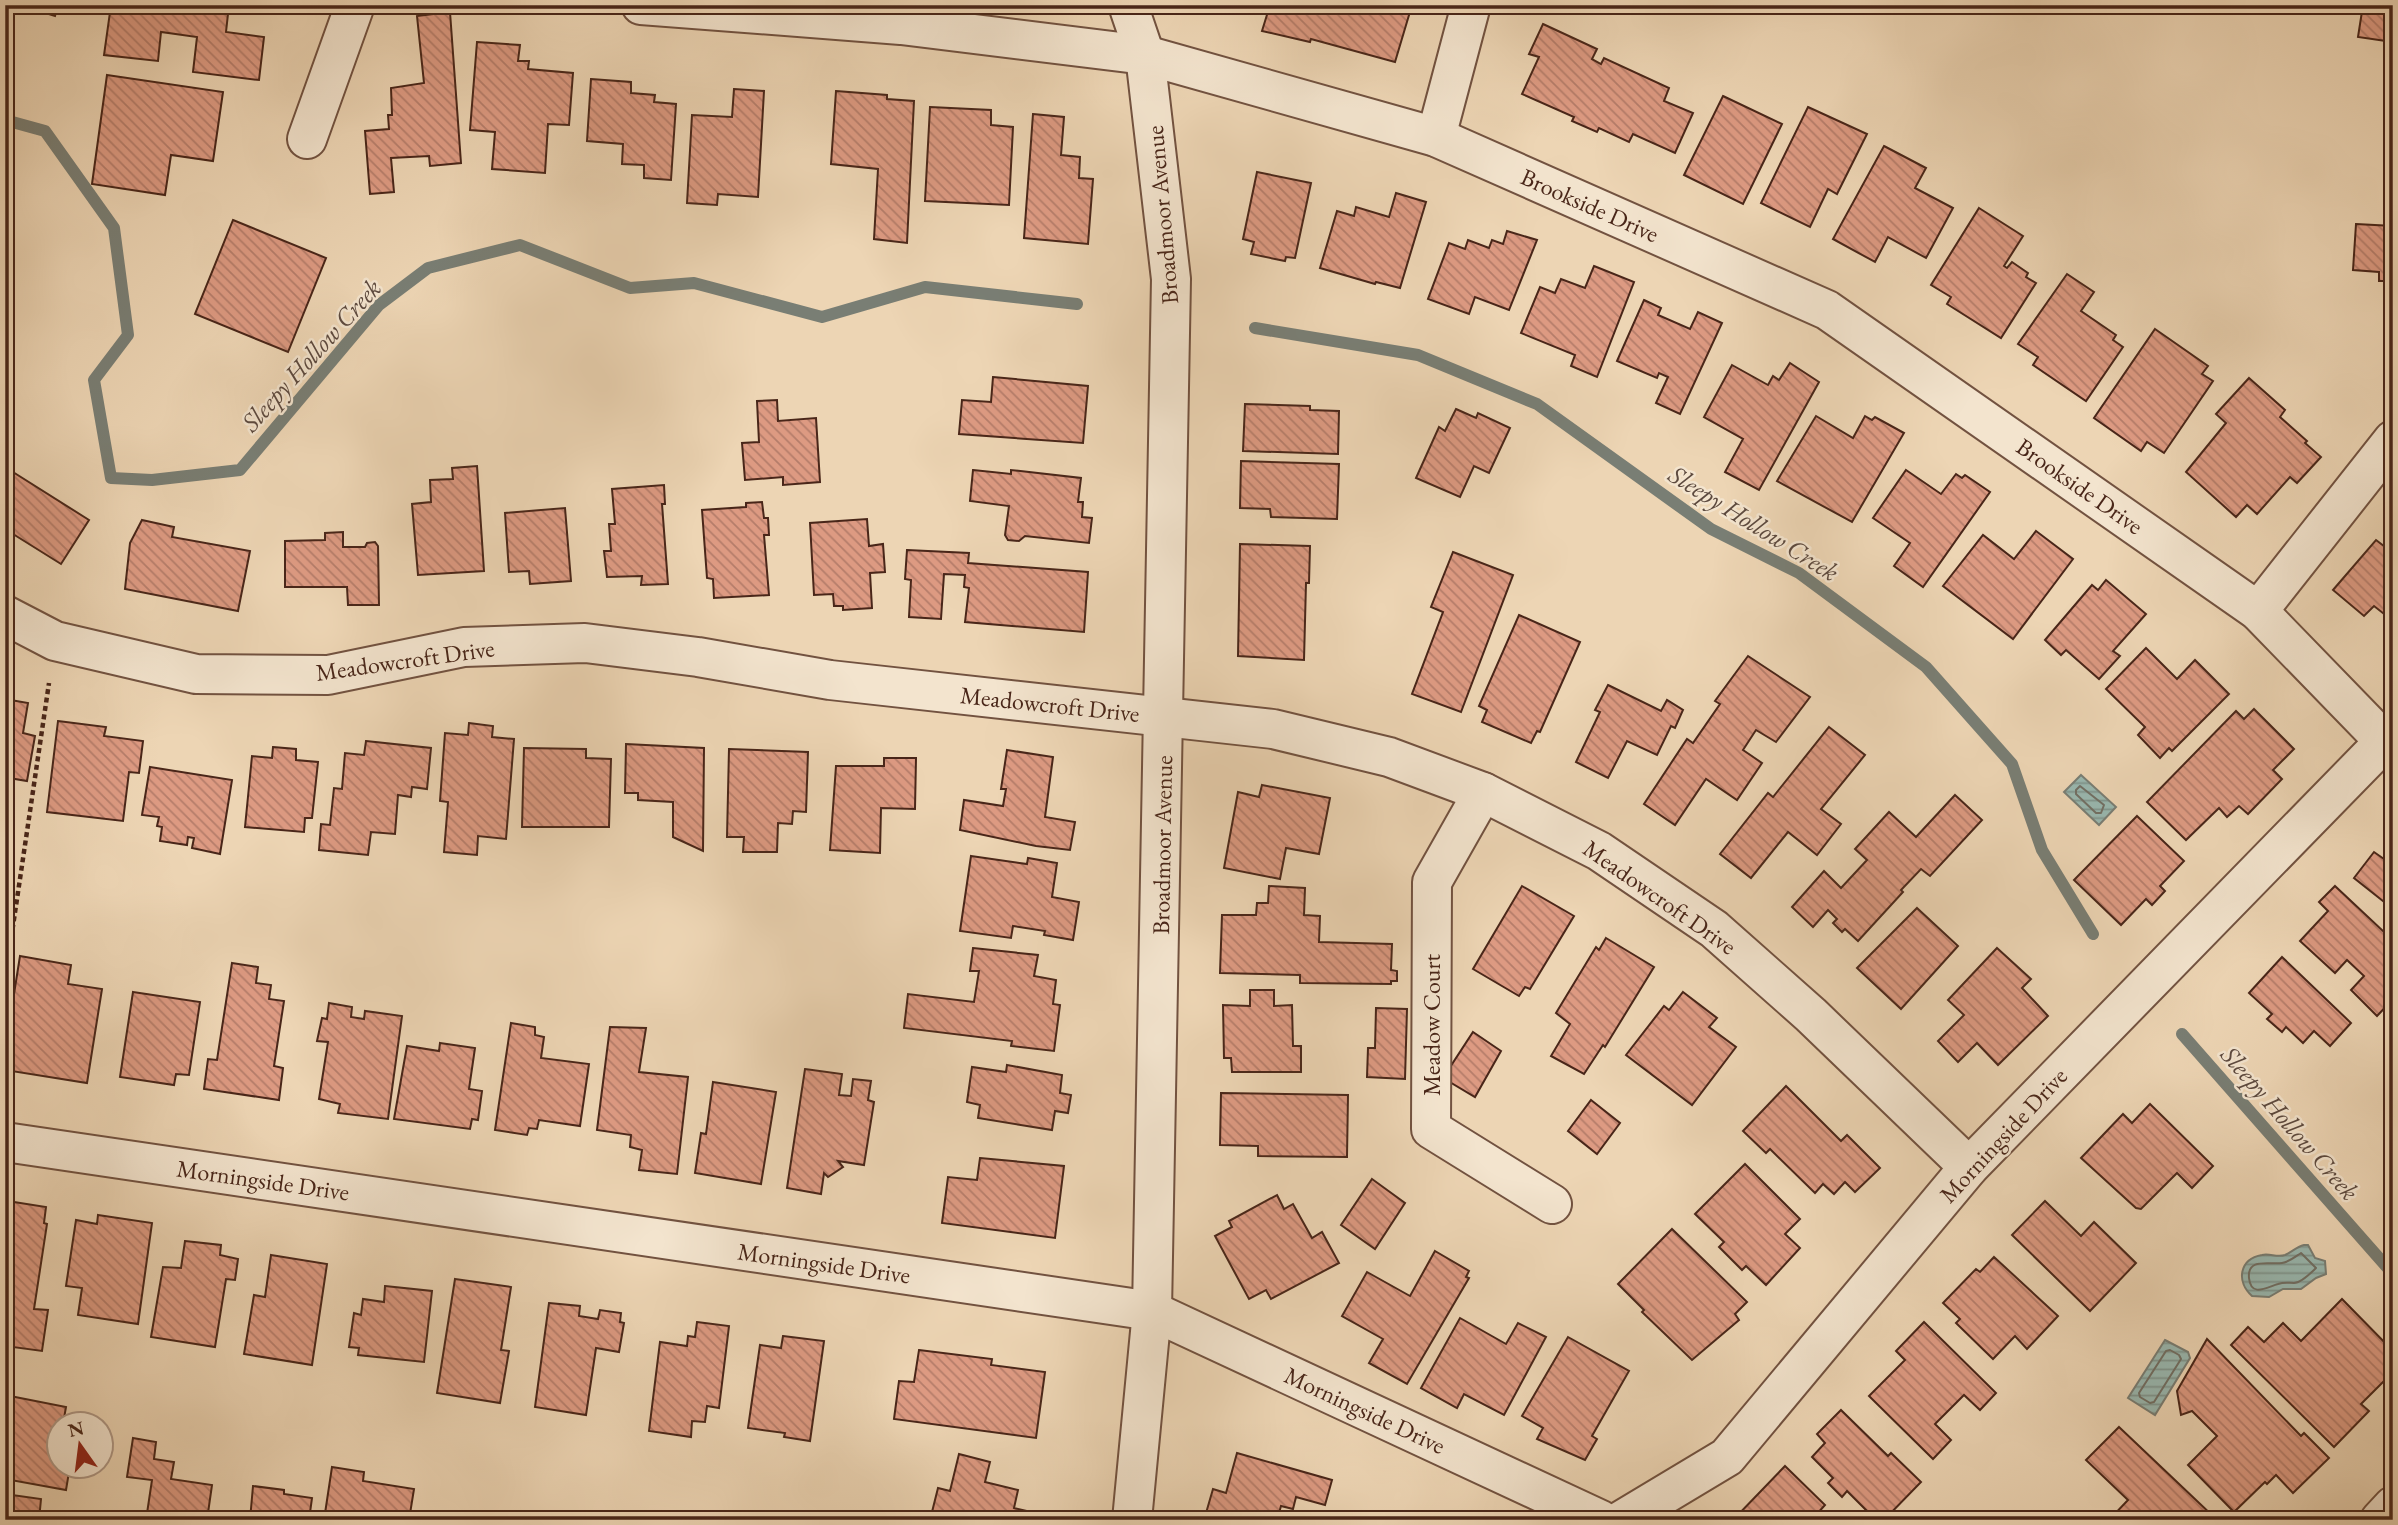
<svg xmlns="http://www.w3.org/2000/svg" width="2398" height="1525" viewBox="0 0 2398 1525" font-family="'EB Garamond',serif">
<defs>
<pattern id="water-rules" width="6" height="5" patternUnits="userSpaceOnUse" patternTransform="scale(1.75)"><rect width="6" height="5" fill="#99b8b0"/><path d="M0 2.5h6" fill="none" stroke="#7f958e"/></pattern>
<pattern id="building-back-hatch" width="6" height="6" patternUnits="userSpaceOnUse" patternTransform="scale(1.75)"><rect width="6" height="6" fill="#dd9a82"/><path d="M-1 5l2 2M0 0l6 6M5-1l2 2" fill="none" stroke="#b57d6a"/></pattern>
</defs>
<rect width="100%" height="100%" fill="#edd5b4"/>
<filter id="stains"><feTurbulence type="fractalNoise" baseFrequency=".00286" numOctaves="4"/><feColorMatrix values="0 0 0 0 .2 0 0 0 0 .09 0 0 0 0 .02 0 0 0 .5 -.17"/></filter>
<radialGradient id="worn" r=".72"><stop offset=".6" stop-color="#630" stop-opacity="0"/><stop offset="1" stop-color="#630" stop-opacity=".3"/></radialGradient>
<!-- water -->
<g fill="url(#water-rules)" stroke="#797e74" stroke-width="2">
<polygon points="2081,775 2116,807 2099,825 2064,792"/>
<path d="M2304,1245H2308L2315,1258L2325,1261L2326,1274L2316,1278L2301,1289H2283L2269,1297L2252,1296C2236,1282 2239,1259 2262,1255C2270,1253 2277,1258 2285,1255C2292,1252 2296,1247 2304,1245Z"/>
<polygon points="2165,1340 2188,1352 2190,1358 2155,1415 2128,1398"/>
</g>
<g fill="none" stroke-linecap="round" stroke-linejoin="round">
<!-- shore -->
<g stroke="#716f64" stroke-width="2">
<polygon points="2080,786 2104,805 2101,813 2096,813 2076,794 2076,790"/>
<path d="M2301,1253L2316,1268C2311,1273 2301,1283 2294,1283C2288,1283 2284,1282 2278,1284C2267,1287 2251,1298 2249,1278C2247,1257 2270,1265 2282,1263C2289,1262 2295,1257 2301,1253Z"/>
<polygon points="2170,1350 2179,1355 2181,1359 2154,1402 2150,1403 2140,1397 2139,1393 2166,1351"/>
</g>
<!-- stream -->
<g stroke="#797e74" stroke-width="12">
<polyline points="5,120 45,131 114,228 128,335 94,380 111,478 152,480 240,470 379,305 428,268 520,245 630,288 694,283 822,317 925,287 1077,304"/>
<polyline points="1255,328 1418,355 1537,404 1711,529 1799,573 1926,667 2012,764 2042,850 2093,934"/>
<polyline points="2182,1034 2393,1274"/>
</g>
</g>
<!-- building -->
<g fill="url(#building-back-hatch)" stroke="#492619" stroke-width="2">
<polygon points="20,5 58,5 55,16"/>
<polygon points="111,5 229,5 226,32 264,37 259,80 193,72 197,37 161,32 158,61 104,55"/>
<polygon points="1270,5 1339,5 1353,10 1355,5 1412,5 1395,62 1311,39 1310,42 1262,31"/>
<polygon points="2363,5 2393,5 2393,42 2358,37"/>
<polygon points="450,12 461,163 430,166 429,156 391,158 394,192 370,194 365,131 389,129 388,115 392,115 391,88 424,83 417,16"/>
<polygon points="1543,24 1597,49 1592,59 1601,64 1604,58 1669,88 1664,101 1693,113 1675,153 1633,134 1629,142 1599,128 1597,132 1572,121 1574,117 1522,94 1539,57 1529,54"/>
<polygon points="477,42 520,45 518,61 529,61 528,69 573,73 569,125 548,124 545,173 492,169 495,132 470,130"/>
<polygon points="107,75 223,92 213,161 171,155 165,195 92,184"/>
<polygon points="591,79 631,82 631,93 655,95 654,102 676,104 671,180 644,178 644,165 622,164 623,144 587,141"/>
<polygon points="734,89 764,91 758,197 718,194 717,205 687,203 692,115 732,117"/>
<polygon points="836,91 887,95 887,99 914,101 907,243 874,239 878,169 831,164"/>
<polygon points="1723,96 1782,124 1743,204 1684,175"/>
<polygon points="930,107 991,110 991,125 1013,127 1009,205 925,201"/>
<polygon points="1808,107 1867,134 1837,194 1828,189 1810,227 1761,203"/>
<polygon points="1033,114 1064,117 1061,155 1080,157 1079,178 1093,179 1088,244 1024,238"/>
<polygon points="1884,146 1926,168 1915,188 1953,208 1926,258 1888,237 1875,262 1833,239"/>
<polygon points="1257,172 1311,183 1295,258 1286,257 1285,261 1251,254 1254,242 1243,239"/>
<polygon points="1396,193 1426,202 1400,288 1376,282 1375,284 1320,268 1337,211 1354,216 1356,207 1389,217"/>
<polygon points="1979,208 2023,236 2004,266 2007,268 2012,262 2028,273 2026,277 2036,283 2001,338 1947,304 1951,297 1931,285"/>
<polygon points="233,220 326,258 288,352 195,314"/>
<polygon points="2356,224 2393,226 2393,289 2385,289 2385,281 2379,281 2379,272 2353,270"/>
<polygon points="1507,231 1537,240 1509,310 1475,297 1469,314 1428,299 1449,243 1465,249 1468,240 1489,248 1492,240 1503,244"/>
<polygon points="1594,266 1634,282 1597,377 1571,366 1575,355 1521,333 1540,287 1555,293 1561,279 1585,288"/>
<polygon points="2067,274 2094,292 2081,311 2116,335 2113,340 2123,347 2086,401 2033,365 2038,357 2018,344"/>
<polygon points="1644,300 1661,308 1658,315 1690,329 1698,312 1722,323 1680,414 1656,403 1668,377 1659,373 1657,378 1617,361"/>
<polygon points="2155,329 2208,366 2202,374 2213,381 2164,453 2147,442 2141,451 2094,418"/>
<polygon points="1790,363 1819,382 1759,490 1725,472 1743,439 1704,417 1732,365 1768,385 1773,376 1779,380"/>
<polygon points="993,377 1088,386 1083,443 959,434 962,400 991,402"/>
<polygon points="2249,378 2285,410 2280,417 2307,441 2305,443 2321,457 2297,483 2290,477 2257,514 2247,505 2236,517 2186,472 2226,423 2216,414"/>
<polygon points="777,400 778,421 816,418 820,482 783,485 783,477 745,480 742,443 759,442 757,401"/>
<polygon points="1245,404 1310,406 1310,410 1339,411 1338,454 1243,451"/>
<polygon points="1456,409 1476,418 1478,413 1510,428 1489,473 1474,466 1460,497 1416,478 1439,427 1445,431"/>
<polygon points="1816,416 1853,438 1865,416 1872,420 1875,417 1904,433 1852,522 1777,481"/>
<polygon points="1241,461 1339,464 1337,519 1271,517 1270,509 1240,508"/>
<polygon points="477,466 484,571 418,575 412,504 431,502 430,480 453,479 452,468"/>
<polygon points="5,467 89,520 61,564 5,529"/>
<polygon points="973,470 1011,474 1011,470 1081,478 1078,502 1083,502 1082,517 1092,518 1089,543 1025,536 1019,541 1008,540 1005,535 1009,506 970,501"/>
<polygon points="1906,470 1941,494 1956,474 1962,478 1965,475 1990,492 1923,587 1894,566 1910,543 1873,518"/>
<polygon points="664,485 665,504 662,504 668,584 641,585 642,576 607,577 604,551 611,551 609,524 615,524 612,489"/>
<polygon points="762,502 764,518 768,518 769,535 764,535 769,595 714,598 713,579 707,578 702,510 746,507 746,503"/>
<polygon points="565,508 571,581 530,584 529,571 509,572 505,513"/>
<polygon points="867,519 869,546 883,544 885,572 870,573 872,608 843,610 843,606 834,606 833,594 814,595 810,523"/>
<polygon points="142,520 174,527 172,537 250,551 238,611 125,589 130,543"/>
<polygon points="2036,531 2073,559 2013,639 1943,586 1983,535 2014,559"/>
<polygon points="343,532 343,547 365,547 367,543 375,542 378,546 379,605 348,605 347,587 285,587 285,541 325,540 325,533"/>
<polygon points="2376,540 2393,553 2393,621 2374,606 2364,616 2333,590"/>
<polygon points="1240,544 1310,546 1309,583 1306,583 1304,660 1238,656"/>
<polygon points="907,550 969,553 968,563 1088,572 1084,632 965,622 969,588 964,587 965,575 944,574 941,619 909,617 911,580 905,579"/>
<polygon points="1453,552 1513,575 1461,712 1412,694 1443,612 1431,607"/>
<polygon points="2106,580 2146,614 2113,651 2120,656 2099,679 2066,650 2061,655 2045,640 2092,585 2098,590"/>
<polygon points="1519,615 1580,642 1540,732 1537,731 1531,743 1482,722 1487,710 1479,706"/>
<polygon points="2146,648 2177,679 2195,660 2229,694 2172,751 2169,748 2160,758 2138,735 2145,727 2106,689"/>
<polygon points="1748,656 1810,697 1776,742 1756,730 1743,750 1762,763 1737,800 1706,779 1675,825 1644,804 1687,739 1693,743 1720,704 1715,701"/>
<polygon points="1608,685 1661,711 1667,700 1683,710 1675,728 1671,726 1657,755 1627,741 1608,778 1576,762 1600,712 1595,710"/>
<polygon points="5,699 28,703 23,733 35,736 27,781 9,778 7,788"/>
<polygon points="2254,709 2294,749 2273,770 2282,779 2248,814 2239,806 2227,817 2219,808 2186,840 2147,802 2236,711 2244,719"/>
<polygon points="58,721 106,727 104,736 143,741 139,773 129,772 123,821 47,812"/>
<polygon points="469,723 493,726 492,737 514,739 506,839 478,836 477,855 444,852 448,802 440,801 445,733 468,735"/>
<polygon points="1829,727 1865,755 1821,809 1841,824 1817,855 1788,832 1751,878 1720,854 1768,793 1773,797"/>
<polygon points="366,741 431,748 427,789 412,787 411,797 398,795 395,834 371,832 368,855 319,850 321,824 330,825 334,788 342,789 345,753 364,755"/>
<polygon points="626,744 704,748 703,851 673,837 673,802 638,800 638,793 625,793"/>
<polygon points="273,747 296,749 296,760 318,762 312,818 305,818 304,832 245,827 252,756 272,758"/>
<polygon points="524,748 586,749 586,758 611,759 609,827 522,827"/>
<polygon points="729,749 808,752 806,812 793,811 792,824 778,823 777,852 743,852 744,837 727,837"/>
<polygon points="1007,750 1053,757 1045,817 1075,822 1070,850 1036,846 960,830 964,800 1003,806 1006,789 1001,789"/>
<polygon points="884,758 916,758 915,809 881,808 880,853 830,850 836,766 884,766"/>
<polygon points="150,767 232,780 220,854 192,848 194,838 188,837 187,845 160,841 162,827 157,826 159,817 142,815"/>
<polygon points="1262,785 1330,798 1319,854 1286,848 1280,879 1224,868 1238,792 1259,797"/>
<polygon points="1955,795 1982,820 1930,876 1921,869 1901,890 1903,892 1858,941 1845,929 1842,932 1833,923 1837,919 1828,910 1813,927 1792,907 1824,871 1841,888 1867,860 1855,849 1889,812 1916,837"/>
<polygon points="2137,816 2184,861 2160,886 2165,891 2152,905 2146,899 2121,925 2074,880"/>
<polygon points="2393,849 2393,909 2354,878 2374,852 2384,859"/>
<polygon points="971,856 1027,864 1028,858 1057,863 1052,897 1079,902 1073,940 1044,935 1045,931 1013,926 1011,938 960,931"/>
<polygon points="1269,886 1305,888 1304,915 1320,916 1319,942 1392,944 1391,970 1397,971 1397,981 1391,981 1391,984 1300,983 1300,975 1220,973 1222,915 1256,915 1257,903 1268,903"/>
<polygon points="1522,886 1574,916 1530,989 1525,987 1519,996 1473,969"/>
<polygon points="2335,886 2384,932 2393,924 2393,999 2377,1016 2351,990 2364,976 2347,960 2335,973 2300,941 2328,911 2319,902"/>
<polygon points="1917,908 1958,946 1901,1009 1857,968"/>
<polygon points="1606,938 1654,967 1605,1047 1603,1045 1584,1074 1551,1056 1570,1024 1556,1013 1596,947 1599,950"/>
<polygon points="973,948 1038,955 1034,976 1056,980 1053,1004 1060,1005 1054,1051 1011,1046 1012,1041 904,1028 908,994 974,1002 979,971 970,971"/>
<polygon points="1997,948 2031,979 2022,988 2048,1016 1998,1065 1977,1043 1958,1062 1938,1041 1964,1015 1948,1000"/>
<polygon points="20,956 71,965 68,984 102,989 87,1083 5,1070 5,1051"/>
<polygon points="2282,957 2351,1023 2330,1046 2314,1031 2303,1043 2286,1027 2282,1032 2267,1019 2272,1014 2249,993"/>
<polygon points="232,963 258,967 256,983 271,985 269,999 284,1001 274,1066 283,1068 279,1100 204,1089 208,1059 217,1060"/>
<polygon points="1250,990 1274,990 1274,1006 1292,1005 1293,1046 1301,1046 1301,1072 1232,1072 1231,1058 1224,1058 1223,1005 1250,1006"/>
<polygon points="133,992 200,1002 189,1075 176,1074 174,1085 120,1077"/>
<polygon points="1683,992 1717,1018 1709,1027 1736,1047 1692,1105 1626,1055 1664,1006 1669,1010"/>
<polygon points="329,1003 352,1007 351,1017 364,1019 365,1011 402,1016 388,1119 338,1113 340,1104 319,1099 328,1042 317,1041 322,1018 327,1019"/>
<polygon points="1376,1008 1407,1009 1405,1079 1367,1077 1368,1048 1375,1048"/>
<polygon points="511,1023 535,1027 535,1035 544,1037 541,1058 589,1064 580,1126 539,1120 537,1129 529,1128 527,1135 495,1130"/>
<polygon points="610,1027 646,1028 639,1072 688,1077 677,1174 639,1170 642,1150 630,1147 631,1135 597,1130"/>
<polygon points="1473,1032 1501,1051 1475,1097 1443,1078"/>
<polygon points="440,1043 475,1048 469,1089 482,1091 478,1120 472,1119 470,1129 394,1119 407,1046 439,1051"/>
<polygon points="1007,1065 1062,1075 1060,1093 1071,1095 1068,1113 1055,1111 1052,1130 978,1118 980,1105 967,1102 972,1067 1006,1072"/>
<polygon points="805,1069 842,1074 839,1095 851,1096 853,1079 871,1081 868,1100 874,1102 864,1165 838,1161 843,1167 828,1177 824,1173 821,1194 787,1188"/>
<polygon points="713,1082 776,1092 761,1184 695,1173 701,1133 706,1134"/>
<polygon points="1786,1086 1841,1141 1847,1135 1880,1168 1855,1192 1845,1182 1834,1194 1823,1184 1815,1193 1770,1149 1766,1153 1743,1131"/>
<polygon points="1221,1093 1348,1095 1347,1157 1258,1156 1258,1146 1220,1145"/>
<polygon points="1591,1100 1620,1123 1597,1154 1568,1131"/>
<polygon points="2150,1104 2213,1166 2192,1188 2177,1173 2141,1209 2136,1208 2081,1158 2123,1114 2132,1123"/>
<polygon points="980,1158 1064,1166 1055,1238 942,1223 948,1177 977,1180"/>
<polygon points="1745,1164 1800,1219 1785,1234 1800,1248 1766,1285 1746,1266 1742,1270 1719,1247 1724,1242 1695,1214"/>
<polygon points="1372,1179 1405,1203 1375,1249 1341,1225"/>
<polygon points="1277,1195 1284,1209 1293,1204 1312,1238 1322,1232 1339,1263 1271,1299 1266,1290 1249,1299 1215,1236 1232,1227 1229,1221"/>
<polygon points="2045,1201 2081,1236 2094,1222 2136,1263 2090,1311 2012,1235"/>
<polygon points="14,1202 46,1207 44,1223 47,1224 34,1309 48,1310 42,1351 5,1346 5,1232 7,1219 12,1219"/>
<polygon points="98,1215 152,1223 138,1324 78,1315 82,1288 66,1286 76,1220 97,1224"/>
<polygon points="1672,1229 1747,1302 1735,1314 1739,1320 1692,1360 1642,1312 1644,1310 1618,1284"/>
<polygon points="185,1241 221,1245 220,1255 238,1259 235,1280 226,1279 215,1347 151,1337 163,1267 181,1268"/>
<polygon points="1435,1251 1469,1271 1466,1277 1469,1278 1407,1384 1369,1363 1383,1339 1342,1316 1367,1272 1410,1296"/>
<polygon points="271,1255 327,1264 312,1365 244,1354 254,1295 265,1297"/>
<polygon points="1994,1257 2058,1316 2027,1349 2015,1336 1993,1359 1956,1323 1960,1319 1943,1303 1976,1269 1980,1272"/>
<polygon points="455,1279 511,1287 501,1350 509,1351 500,1403 437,1393"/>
<polygon points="385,1286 432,1291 424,1362 358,1355 359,1348 349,1347 354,1313 361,1315 363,1299 384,1302"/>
<polygon points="2342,1299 2393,1351 2393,1372 2361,1404 2369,1411 2334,1447 2231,1345 2248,1327 2264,1342 2283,1323 2301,1341"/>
<polygon points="549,1303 580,1306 579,1316 598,1319 600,1310 621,1313 620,1322 624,1323 619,1352 596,1348 586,1415 535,1407"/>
<polygon points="1460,1318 1506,1344 1518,1323 1546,1337 1504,1415 1464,1394 1457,1408 1421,1388"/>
<polygon points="697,1322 729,1326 719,1408 707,1406 705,1422 692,1421 691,1437 649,1431 660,1342 687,1346 688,1336 695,1337"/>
<polygon points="1924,1322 1996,1393 1980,1410 1964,1395 1935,1424 1951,1440 1933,1459 1869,1396 1905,1360 1896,1351"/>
<polygon points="783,1336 824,1341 810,1441 784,1437 785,1433 748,1428 760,1345 781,1348"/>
<polygon points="1568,1337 1629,1371 1592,1436 1597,1439 1585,1460 1537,1439 1543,1428 1522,1416"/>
<polygon points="2207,1339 2301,1436 2304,1433 2329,1458 2293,1493 2276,1475 2267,1484 2265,1482 2234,1512 2188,1465 2217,1436 2192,1411 2181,1415 2177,1391"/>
<polygon points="919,1350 992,1359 991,1365 1045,1372 1036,1438 894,1419 899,1381 914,1382"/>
<polygon points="5,1395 66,1407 63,1424 60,1424 57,1457 60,1458 60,1466 70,1466 66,1490 5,1479"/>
<polygon points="1841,1410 1888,1456 1891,1453 1921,1482 1884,1520 1876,1520 1847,1491 1842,1497 1828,1483 1833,1478 1812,1457 1825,1443 1817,1434"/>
<polygon points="2119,1427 2215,1518 2213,1520 2109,1520 2128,1500 2086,1460"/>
<polygon points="133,1438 156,1442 154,1459 174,1462 171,1479 212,1485 207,1520 146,1520 152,1480 127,1477"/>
<polygon points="1237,1453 1332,1480 1325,1505 1296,1497 1293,1509 1281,1506 1277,1520 1204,1520 1213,1489 1226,1493"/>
<polygon points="959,1454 990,1462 985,1482 1018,1490 1014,1508 1040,1514 1039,1520 930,1520 938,1488 950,1491"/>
<polygon points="1785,1466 1825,1505 1816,1515 1821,1520 1733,1520"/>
<polygon points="332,1467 364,1472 363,1481 414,1489 409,1520 324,1520"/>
<polygon points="253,1486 284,1490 284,1494 312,1498 309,1520 250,1520"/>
<polygon points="5,1494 41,1499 39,1520 5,1520"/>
</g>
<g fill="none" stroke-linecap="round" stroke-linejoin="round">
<defs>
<g id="minor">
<polyline points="641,5 901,25 1145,55 1436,137 1827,310 2258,611 2393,750"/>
<polyline points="1128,5 1145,55 1171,279 1152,1311 1132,1520"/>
<polyline points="1436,137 1471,5"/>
<polyline points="307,139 355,5"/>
<polyline points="2258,611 2393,440"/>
<polyline points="5,615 55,641 196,674 328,675 464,647 585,643 698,657 830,680 1273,729 1389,757 1483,792 1599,851 1714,929 1811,1015 1969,1167"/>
<polyline points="1483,792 1432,882 1431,1129 1552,1204"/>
<polyline points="5,1142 1152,1311 1601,1520"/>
<polyline points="1622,1520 1727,1457 1969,1167 2384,742"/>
<polyline points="2380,1520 2393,1506"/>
</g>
</defs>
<!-- minor casing -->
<use href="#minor" stroke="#725240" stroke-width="42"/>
<!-- path -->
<polyline stroke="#492619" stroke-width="4.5" stroke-dasharray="5 3.5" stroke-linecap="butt" points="5,980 49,683"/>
<!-- minor -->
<use href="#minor" stroke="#f3e4ce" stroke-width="38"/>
</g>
<g text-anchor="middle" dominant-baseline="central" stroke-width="5" stroke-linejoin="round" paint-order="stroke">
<!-- street labels -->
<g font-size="24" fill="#492619" stroke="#f3e4ce">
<text transform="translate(1590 205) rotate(24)">Brookside Drive</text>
<text transform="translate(1162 215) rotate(-95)">Broadmoor Avenue</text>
<text transform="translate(2080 486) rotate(35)">Brookside Drive</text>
<text transform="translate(405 660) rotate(-8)">Meadowcroft Drive</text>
<text transform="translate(1050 704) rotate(6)">Meadowcroft Drive</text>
<text transform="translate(1162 845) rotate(-89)">Broadmoor Avenue</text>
<text transform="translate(1660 897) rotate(35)">Meadowcroft Drive</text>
<text transform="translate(1431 1025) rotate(-90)">Meadow Court</text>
<text transform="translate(2003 1135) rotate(-47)">Morningside Drive</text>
<text transform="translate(263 1180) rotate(8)">Morningside Drive</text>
<text transform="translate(824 1263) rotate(8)">Morningside Drive</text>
<text transform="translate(1365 1410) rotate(25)">Morningside Drive</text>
</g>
<!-- water labels -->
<g font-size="26" font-style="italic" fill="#5d4a3f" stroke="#f3e4ce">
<text transform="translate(311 355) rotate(-48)">Sleepy Hollow Creek</text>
<text transform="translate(1754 523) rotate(32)">Sleepy Hollow Creek</text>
<text transform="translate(2290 1123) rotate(49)">Sleepy Hollow Creek</text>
</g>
</g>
<!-- margin -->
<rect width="2398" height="1525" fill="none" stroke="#edd5b4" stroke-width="28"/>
<rect x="7" y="7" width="2384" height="1511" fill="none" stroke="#492619" stroke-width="3.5"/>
<rect x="14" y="14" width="2370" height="1497" fill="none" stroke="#492619" stroke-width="2"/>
<!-- north arrow -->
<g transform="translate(80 1445) rotate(346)"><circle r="33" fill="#f3e4ce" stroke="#af9886" stroke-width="2"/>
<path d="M0-5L12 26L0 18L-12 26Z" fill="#8f2418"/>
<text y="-10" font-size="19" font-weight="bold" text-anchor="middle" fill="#492619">N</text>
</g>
<rect width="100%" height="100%" filter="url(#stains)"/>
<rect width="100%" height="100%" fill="url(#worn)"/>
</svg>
